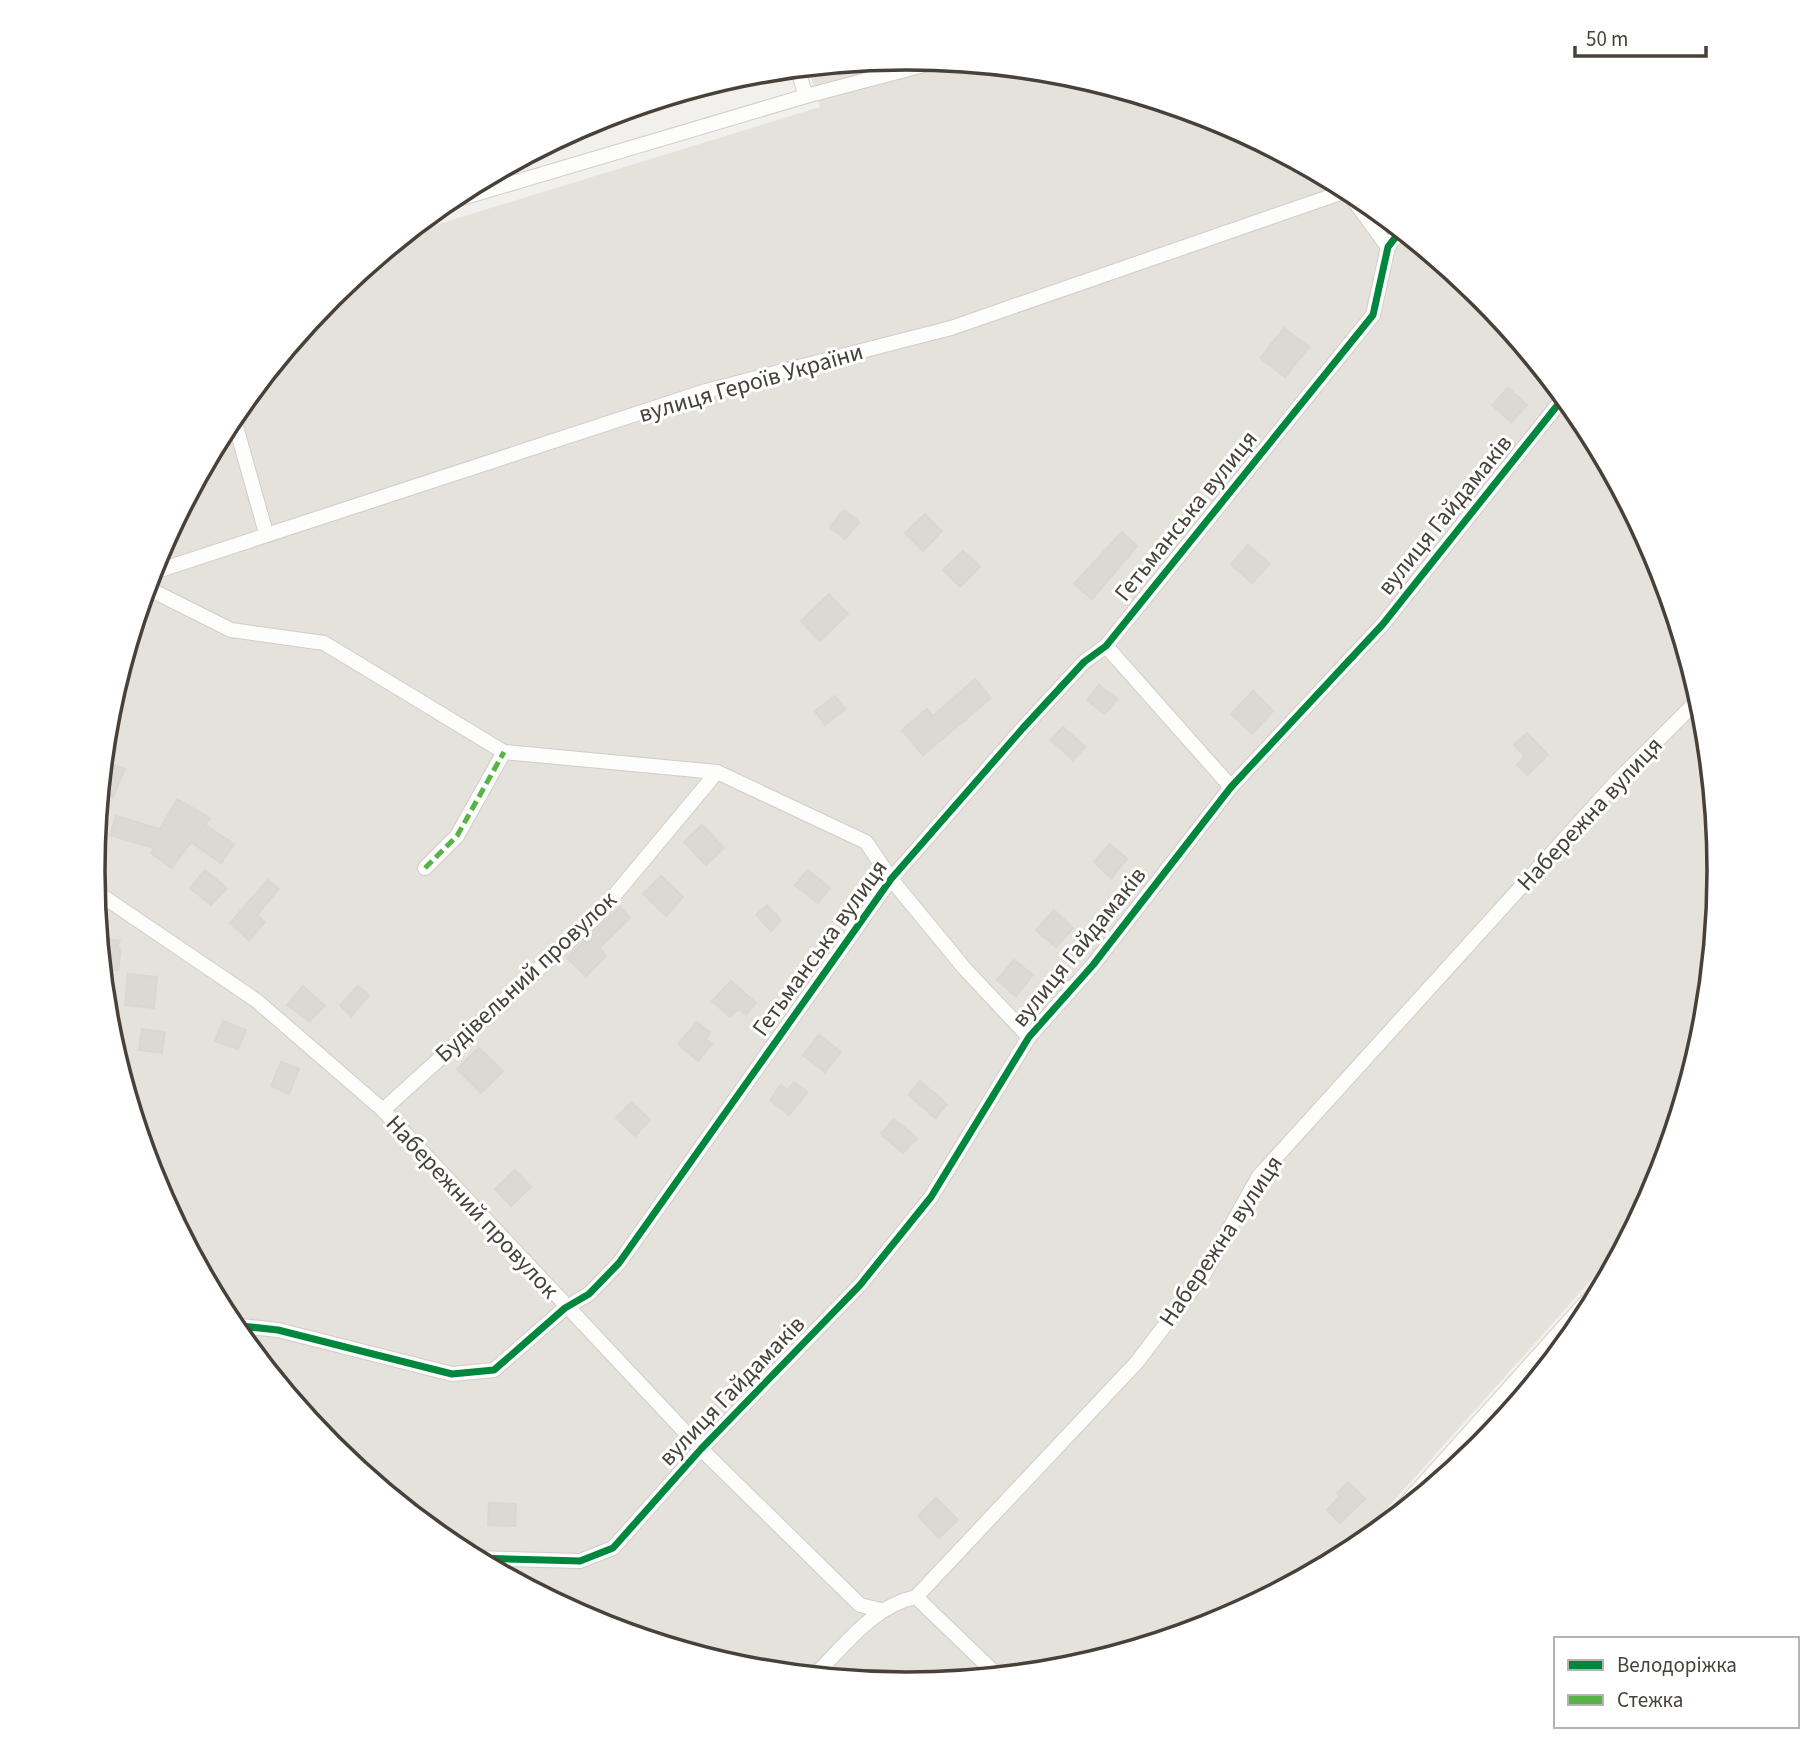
<svg xmlns="http://www.w3.org/2000/svg" width="1813" height="1742" viewBox="0 0 1813 1742" font-family="'Source Sans 3',sans-serif">
<rect width="100%" height="100%" fill="#f2f0ec"/>
<!-- residential -->
<polygon fill="#e5e1db" points="907,58 1066,73 1218,120 1359,195 1482,296 1583,420 1658,560 1704,713 1720,871 1704,1030 1658,1183 1627,1240 1347,1553 1217,1622 1065,1669 906,1684 747,1669 595,1622 454,1547 331,1446 230,1322 155,1182 109,1029 93,871 109,712 155,559 231,419 332,296 406,234 820,107 808,67"/>
<!-- building -->
<g fill="#dcd9d5" stroke="#dad7d2" stroke-width="2">
<polygon points="1284,328 1309,347 1285,377 1260,358"/>
<polygon points="1508,388 1527,405 1511,422 1492,405"/>
<polygon points="844,510 859,522 845,539 830,527"/>
<polygon points="925,514 942,531 923,551 905,533"/>
<polygon points="1122,532 1137,546 1092,599 1074,584"/>
<polygon points="1248,545 1270,564 1252,583 1231,564"/>
<polygon points="963,551 980,567 960,587 943,570"/>
<polygon points="829,594 848,614 820,641 801,621"/>
<polygon points="975,679 991,698 923,755 902,730 927,709 933,716"/>
<polygon points="1099,685 1117,699 1105,714 1087,700"/>
<polygon points="1253,691 1273,711 1252,734 1231,714"/>
<polygon points="835,696 845,709 825,725 815,711"/>
<polygon points="1063,727 1085,747 1073,760 1051,740"/>
<polygon points="1527,733 1548,755 1527,775 1517,765 1525,756 1514,745"/>
<polygon points="110,763 125,769 113,797 101,791"/>
<polygon points="177,799 210,818 205,825 234,844 221,863 191,842 172,868 151,853 154,848 110,835 116,816 160,829"/>
<polygon points="702,825 724,848 706,865 684,842"/>
<polygon points="1110,844 1127,859 1111,878 1094,862"/>
<polygon points="205,870 227,888 211,905 190,888"/>
<polygon points="808,870 830,888 818,903 795,885"/>
<polygon points="661,876 683,897 666,916 643,894"/>
<polygon points="268,880 279,889 257,915 265,922 249,940 230,923"/>
<polygon points="767,905 781,921 771,931 756,915"/>
<polygon points="620,907 630,918 599,948 606,956 586,976 567,958"/>
<polygon points="1054,910 1073,928 1056,947 1036,930"/>
<polygon points="100,938 120,941 117,946 121,949 118,970 103,968"/>
<polygon points="1014,960 1033,975 1016,996 997,980"/>
<polygon points="128,974 157,977 154,1008 125,1005"/>
<polygon points="731,981 756,1003 746,1015 738,1009 730,1017 712,1001"/>
<polygon points="303,986 325,1006 310,1021 287,1005"/>
<polygon points="358,986 369,996 351,1016 340,1005"/>
<polygon points="223,1021 246,1030 238,1049 215,1041"/>
<polygon points="697,1022 710,1033 706,1039 712,1044 698,1061 678,1044"/>
<polygon points="142,1029 165,1032 162,1053 139,1050"/>
<polygon points="819,1035 841,1052 825,1072 803,1055"/>
<polygon points="479,1048 503,1071 481,1093 457,1069"/>
<polygon points="281,1062 299,1069 289,1094 271,1086"/>
<polygon points="920,1081 947,1104 935,1118 909,1095"/>
<polygon points="794,1082 807,1092 789,1115 770,1100 781,1085 788,1090"/>
<polygon points="631,1102 650,1120 635,1136 616,1118"/>
<polygon points="894,1119 917,1138 903,1153 881,1134"/>
<polygon points="515,1170 531,1187 511,1206 495,1189"/>
<polygon points="1348,1482 1365,1499 1340,1523 1327,1510 1340,1496 1337,1493"/>
<polygon points="936,1498 958,1520 939,1538 918,1516"/>
<polygon points="489,1503 516,1504 515,1526 488,1525"/>
</g>
<g fill="none" stroke-linecap="round" stroke-linejoin="round">
<defs>
<g id="minor">
<polyline points="797,68 806,96"/>
<polyline points="1347,191 1388,247"/>
<polyline points="445,203 806,96 939,61"/>
<polyline points="233,416 266,533"/>
<polyline points="151,573 706,391 951,328 1349,190"/>
<polyline points="147,588 231,630 324,643 504,752 717,772 866,842 891,879 965,969 1029,1037"/>
<polyline points="1106,646 1231,787"/>
<polyline points="425,868 457,836 504,752"/>
<polyline points="95,891 257,1001 383,1110 701,1449 860,1605 881,1610"/>
<polyline points="383,1110 598,915 717,772"/>
<polyline points="232,1325 278,1330 452,1374 494,1370 565,1308 589,1294 619,1263 891,879 1023,728 1084,662 1106,646 1373,315 1388,247 1401,230"/>
<polyline points="1391,1520 1604,1282"/>
<polyline points="476,1558 580,1561 613,1548 701,1449 860,1285 931,1197 1029,1037 1093,965 1231,787 1383,624 1564,397"/>
<polyline points="916,1597 997,1675"/>
<path d="M815,1675C845,1645 873,1606 916,1597L1137,1362L1204,1274L1259,1176L1617,781L1700,698"/>
</g>
</defs>
<!-- minor casing -->
<use href="#minor" stroke="#d0ceca" stroke-width="16"/>
<!-- minor -->
<use href="#minor" stroke="#fdfdfc" stroke-width="14"/>
<!-- quiet -->
<polyline stroke="#57b346" stroke-width="5" stroke-dasharray="10 5" stroke-linecap="butt" points="425,868 457,836 504,752"/>
<defs>
<g id="cycleway">
<polyline points="232,1325 278,1330 452,1374 494,1370 565,1308 589,1294 619,1263 891,879 1023,728 1084,662 1106,646 1373,315 1388,247 1401,230"/>
<polyline points="476,1558 580,1561 613,1548 701,1449 860,1285 931,1197 1029,1037 1093,965 1231,787 1383,624 1564,397"/>
</g>
</defs>
<!-- cycleway casing -->
<use href="#cycleway" stroke="#fff" stroke-width="11"/>
<!-- cycleway -->
<use href="#cycleway" stroke="#00873e" stroke-width="7"/>
</g>
<g text-anchor="middle" dominant-baseline="central" stroke-width="6" stroke-linejoin="round" paint-order="stroke">
<!-- street labels -->
<g font-size="24" fill="#474139" stroke="#fff">
<text transform="translate(751 383) rotate(-16)">вулиця Героїв України</text>
<text transform="translate(1445 515) rotate(-51)">вулиця Гайдамаків</text>
<text transform="translate(1186 516) rotate(-51)">Гетьманська вулиця</text>
<text transform="translate(1590 814) rotate(-47)">Набережна вулиця</text>
<text transform="translate(1079 947) rotate(-51)">вулиця Гайдамаків</text>
<text transform="translate(820 948) rotate(-54)">Гетьманська вулиця</text>
<text transform="translate(526 977) rotate(-43)">Будівельний провулок</text>
<text transform="translate(472 1207) rotate(47)">Набережний провулок</text>
<text transform="translate(1221 1241) rotate(-56)">Набережна вулиця</text>
<text transform="translate(732 1391) rotate(-46)">вулиця Гайдамаків</text>
</g>
</g>
<!-- crop -->
<path d="M0 0H1813V1742H0ZM105 871a801 801 0 1 1 1602 0a801 801 0 1 1-1602 0Z" fill="#fff" fill-rule="evenodd"/>
<path fill="none" stroke="#474139" stroke-width="3.5" d="M105 871a801 801 0 1 1 1602 0a801 801 0 1 1-1602 0Z"/>
<!-- legend -->
<rect x="1554" y="1637" width="245" height="91" fill="#ffffff" stroke="#b5b3b0" stroke-width="2"/>
<rect x="1568" y="1660" width="35" height="10" fill="#00873e" stroke="#b5b3b0" stroke-width="2"/>
<text x="1617" y="1672" font-size="21" fill="#474139">Велодоріжка</text>
<rect x="1568" y="1695" width="35" height="10" fill="#57b346" stroke="#b5b3b0" stroke-width="2"/>
<text x="1617" y="1707" font-size="21" fill="#474139">Стежка</text>
<!-- scale -->
<path d="M1575 46v10h131v-10" fill="none" stroke="#474139" stroke-width="3.5"/>
<text x="1586" y="46" font-size="21" fill="#474139" stroke="#ffffff" stroke-width="5" paint-order="stroke">50 m</text>
</svg>
